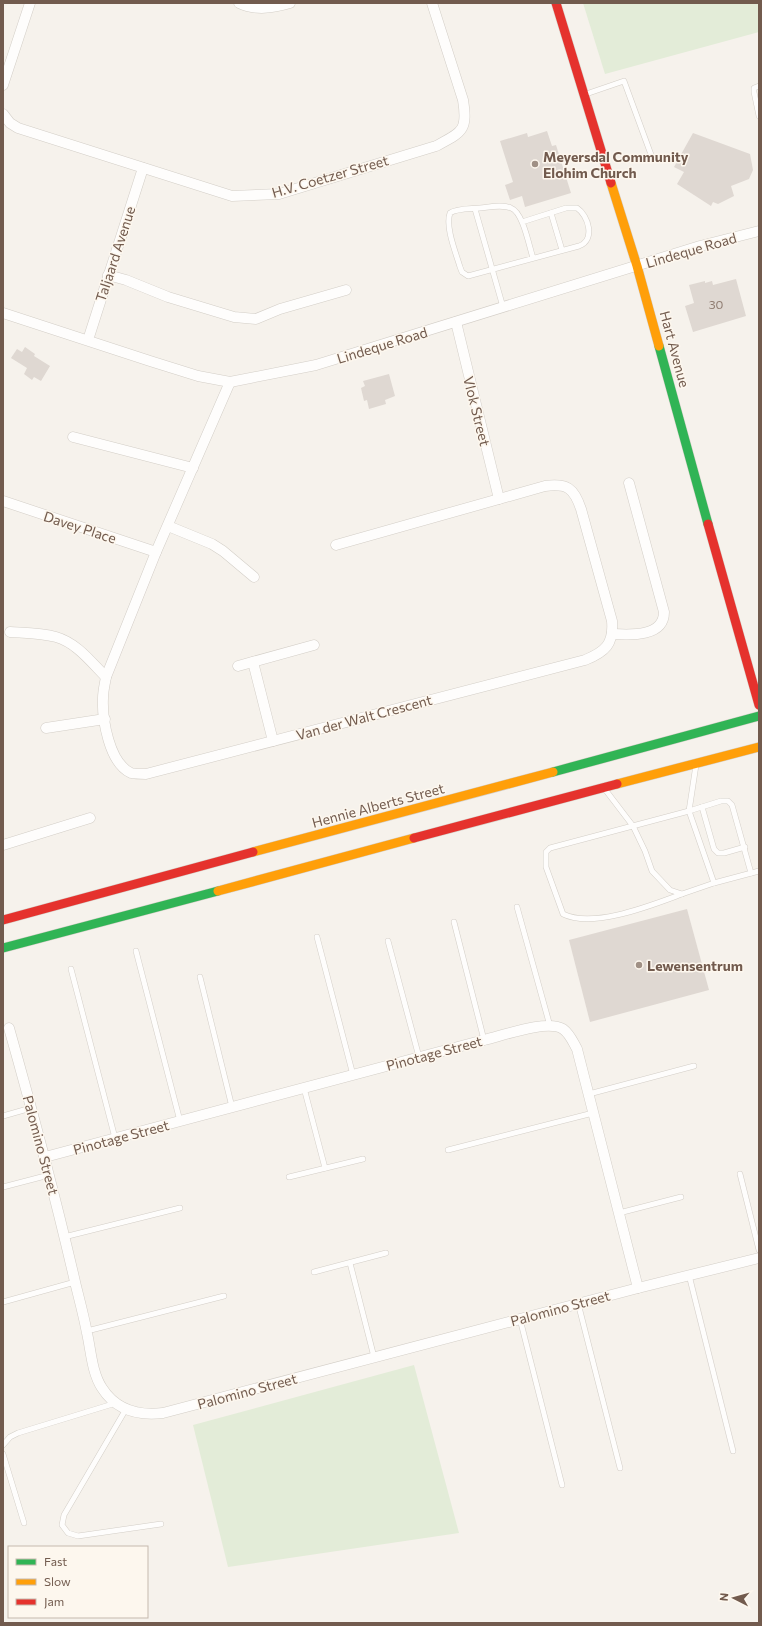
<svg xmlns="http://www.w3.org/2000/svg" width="762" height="1626" viewBox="0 0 762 1626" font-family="Commissioner,sans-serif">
<rect width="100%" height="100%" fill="#f6f2ec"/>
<!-- green -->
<g fill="#e3ecd8">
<polygon points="583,3 759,3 759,32 605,74"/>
<polygon points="414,1365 459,1533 228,1567 193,1425"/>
</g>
<!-- building -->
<g fill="#dfd8d2">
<polygon points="547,131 552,146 556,145 571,193 525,207 522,196 510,200 505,185 513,182 500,141 527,133 528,137"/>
<polygon points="693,133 750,154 753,170 749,179 731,186 734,196 718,204 713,202 711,206 677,184 684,172 674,167"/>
<polygon points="736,279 746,316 693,332 685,306 694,303 689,285 705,281 705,283 712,281 713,285"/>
<polygon points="25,347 35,354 34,356 50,366 41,381 34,377 32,380 24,374 27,368 11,358 17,349 22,352"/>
<polygon points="389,374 395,396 385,400 386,404 369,409 367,400 364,401 361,388 365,386 363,381"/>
<polygon points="687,909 709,990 590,1022 569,940"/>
</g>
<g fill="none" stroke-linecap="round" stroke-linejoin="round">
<defs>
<g id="lane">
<polyline points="759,86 754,88 754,92 759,116"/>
<polyline points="586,94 624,81 653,160"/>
<polyline points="475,209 503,307"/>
<polyline points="551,213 562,250"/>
<path d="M522,222L566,208H577C588,215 596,240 579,246L468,276L462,272L460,267C456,253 445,227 450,213C457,208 471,209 480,208C490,207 502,204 511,208C523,212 529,246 533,258"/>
<polyline points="696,765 689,811 714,883"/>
<polyline points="604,788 633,826 645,851 652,871 670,890 682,894 714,883 759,871"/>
<polyline points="702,807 714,849 718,853 724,853 745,847"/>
<path d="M682,894C652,905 593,929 563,914L546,867V852L550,848L689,811L721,801H728L732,805L751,873"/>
<polyline points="517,907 550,1026"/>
<polyline points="454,922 484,1040"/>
<polyline points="317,937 353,1075"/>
<polyline points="388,941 419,1057"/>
<polyline points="136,951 180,1121"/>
<polyline points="71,969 115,1138"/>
<polyline points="200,977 232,1107"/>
<polyline points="304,1088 325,1168"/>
<polyline points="589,1094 694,1066"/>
<polyline points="3,1116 31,1108"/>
<polyline points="448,1150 593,1113"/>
<polyline points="740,1174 759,1250"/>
<polyline points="289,1177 363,1159"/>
<polyline points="3,1187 49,1175"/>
<polyline points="619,1213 681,1197"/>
<polyline points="64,1237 180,1208"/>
<polyline points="350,1263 374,1357"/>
<polyline points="314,1272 386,1253"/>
<polyline points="689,1275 733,1451"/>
<polyline points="3,1302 75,1282"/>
<polyline points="578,1303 620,1468"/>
<polyline points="520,1319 562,1485"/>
<polyline points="87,1331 224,1296"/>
<polyline points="126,1409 64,1515 62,1525 68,1533 78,1536 161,1524"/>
<polyline points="3,1445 10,1437 18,1433 116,1403"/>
<polyline points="3,1454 24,1523"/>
</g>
<g id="street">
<path d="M239,3C256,11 273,8 290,3"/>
<polyline points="3,85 30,3"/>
<path d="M3,114L10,123L18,128L232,196L279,194L436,146C462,132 468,131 463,100L432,3"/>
<polyline points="108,275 126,280 168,297 234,317 256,319 280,309 346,290"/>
<polyline points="3,313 150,361 198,376 230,382 316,365 700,246 759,231"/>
<polyline points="456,322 499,499"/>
<polyline points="88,340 143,168"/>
<path d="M230,382L156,552L106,677C105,683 103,691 103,698C102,719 109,763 131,773C135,774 142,774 146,774L585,660C605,652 614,644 612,621L581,509C574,488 567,483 545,486L336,545"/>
<polyline points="73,437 193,468"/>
<polyline points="3,501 156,552"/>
<polyline points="168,526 212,544 223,551 254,577"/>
<path d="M10,632C25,633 41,633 56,637C77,643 91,662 106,677"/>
<path d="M613,634C631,635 664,637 664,612L629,483"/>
<polyline points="253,662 273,741"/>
<polyline points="238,666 314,645"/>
<polyline points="46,728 105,719"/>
<polyline points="3,845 90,818"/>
<path d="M9,1028C33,1113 56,1199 76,1286C80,1302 84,1317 87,1333C91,1351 92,1373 102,1388C116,1410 138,1416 163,1413L638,1288L759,1258"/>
<path d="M45,1157L484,1040C502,1036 547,1019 563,1029C570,1034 573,1042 577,1049L638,1288"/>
</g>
<g id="fast">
<polyline points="659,346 708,524"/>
<polyline points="553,772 759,716"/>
<polyline points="3,948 218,891"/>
</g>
<g id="slow">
<polyline points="611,183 637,266 659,346"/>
<polyline points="617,784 759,747"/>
<polyline points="253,852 553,772"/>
<polyline points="218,891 414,838"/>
</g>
<g id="jam">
<polyline points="556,3 611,183"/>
<polyline points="708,524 759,705"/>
<polyline points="414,838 617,784"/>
<polyline points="3,920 253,852"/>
</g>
</defs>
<!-- lane casing -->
<use href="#lane" stroke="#d3cec7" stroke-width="6"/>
<!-- street casing -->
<use href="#street" stroke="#d3cec7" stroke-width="11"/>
<!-- fast casing -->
<use href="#fast" stroke="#d4cec7" stroke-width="10"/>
<!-- slow casing -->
<use href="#slow" stroke="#d4cec7" stroke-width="10"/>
<!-- jam casing -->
<use href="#jam" stroke="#d4cec7" stroke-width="10"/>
<!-- lane -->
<use href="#lane" stroke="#fefdfc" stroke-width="5"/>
<!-- street -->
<use href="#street" stroke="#fefdfc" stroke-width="10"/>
<!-- fast -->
<use href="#fast" stroke="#30b455" stroke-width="9"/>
<!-- slow -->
<use href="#slow" stroke="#ff9f0a" stroke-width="9"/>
<!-- jam -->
<use href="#jam" stroke="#e5322d" stroke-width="9"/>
</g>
<!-- markers -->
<g fill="#a09085" stroke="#fdf7ee" stroke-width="1.5">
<circle cx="535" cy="164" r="4"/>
<circle cx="639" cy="965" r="4"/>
</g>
<g text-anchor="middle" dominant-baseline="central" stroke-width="3" stroke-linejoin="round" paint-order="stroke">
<!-- number labels -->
<g font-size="12" fill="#907d72">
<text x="716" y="304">30</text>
</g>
<!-- poi labels -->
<g font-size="14" font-weight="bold" fill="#725b4e" stroke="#fdf7ee" text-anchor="start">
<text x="543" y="156">Meyersdal Community<tspan x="543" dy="16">Elohim Church</tspan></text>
<text x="647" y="965">Lewensentrum</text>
</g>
<!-- street labels -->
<g font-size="14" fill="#725b4e" stroke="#fdf7ee">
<text transform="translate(330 176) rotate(-16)">H.V. Coetzer Street</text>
<text transform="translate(691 250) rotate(-16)">Lindeque Road</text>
<text transform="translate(115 254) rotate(-72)">Taljaard Avenue</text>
<text transform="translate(382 345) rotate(-17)">Lindeque Road</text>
<text transform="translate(675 349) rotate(75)">Hart Avenue</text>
<text transform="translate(477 411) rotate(76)">Vlok Street</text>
<text transform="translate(80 527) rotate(18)">Davey Place</text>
<text transform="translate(364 717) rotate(-15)">Van der Walt Crescent</text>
<text transform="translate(378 805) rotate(-15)">Hennie Alberts Street</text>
<text transform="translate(434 1053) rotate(-15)">Pinotage Street</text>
<text transform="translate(121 1137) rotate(-15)">Pinotage Street</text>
<text transform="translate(41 1145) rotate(75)">Palomino Street</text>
<text transform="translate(560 1308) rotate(-15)">Palomino Street</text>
<text transform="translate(247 1391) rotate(-15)">Palomino Street</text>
</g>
</g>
<!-- border -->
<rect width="762" height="1626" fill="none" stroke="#725b4e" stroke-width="8"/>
<!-- legend -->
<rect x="8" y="1546" width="140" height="72" fill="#fdf7ee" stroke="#c5b9ae"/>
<rect x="16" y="1559" width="20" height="6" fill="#30b455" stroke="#c5b9ae"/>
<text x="44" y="1566" font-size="12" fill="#725b4e">Fast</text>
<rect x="16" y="1579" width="20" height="6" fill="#ff9f0a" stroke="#c5b9ae"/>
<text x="44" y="1586" font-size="12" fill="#725b4e">Slow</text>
<rect x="16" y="1599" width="20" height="6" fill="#e5322d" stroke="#c5b9ae"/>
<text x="44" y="1606" font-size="12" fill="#725b4e">Jam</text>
<!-- north arrow -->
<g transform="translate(734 1598) rotate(276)" stroke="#fdf7ee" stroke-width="3" paint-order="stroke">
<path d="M0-3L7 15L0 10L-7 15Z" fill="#725b4e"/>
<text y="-6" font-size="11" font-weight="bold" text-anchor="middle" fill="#725b4e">N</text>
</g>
</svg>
